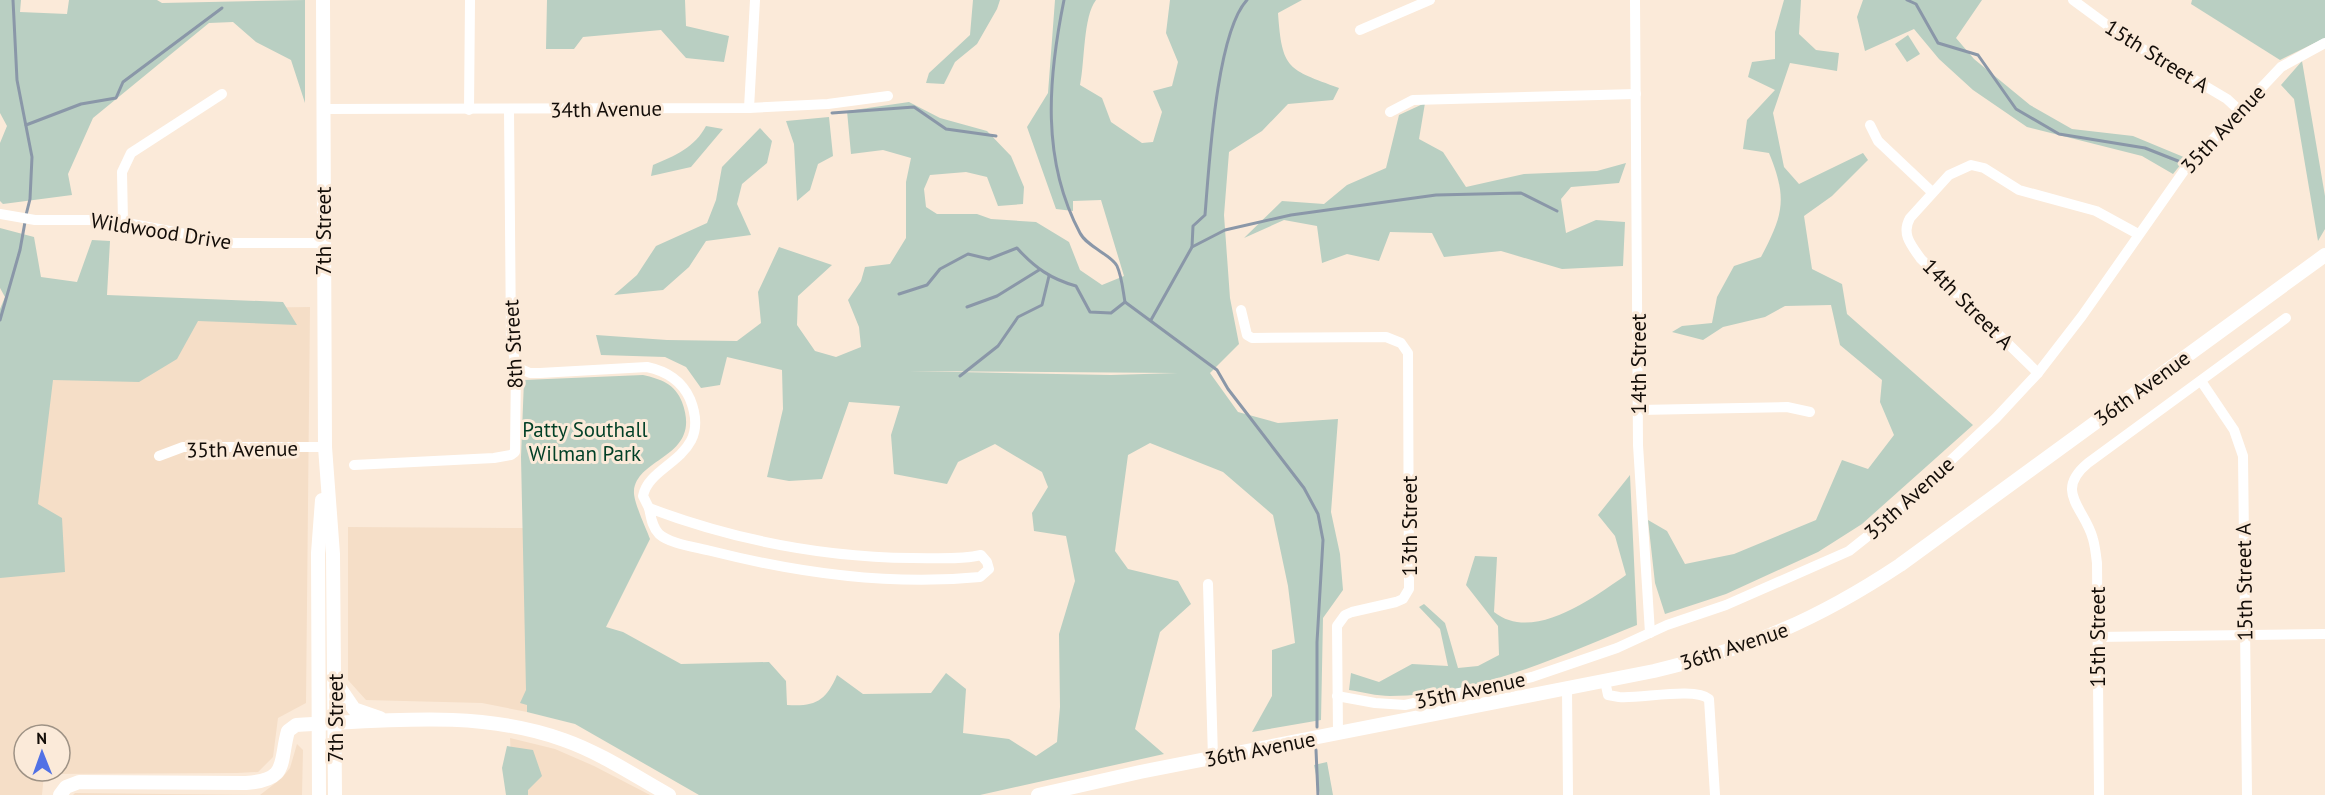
<svg xmlns="http://www.w3.org/2000/svg" width="2325" height="795" viewBox="0 0 2325 795" font-family="'PT Sans',sans-serif">
<rect width="100%" height="100%" fill="#fbead9"/>
<!-- built -->
<g fill="#f5dec7" fill-rule="evenodd">
<path d="M310,307L306,703L278,718L273,757L258,772L237,773L44,774L42,795H0V311ZM24,735H60V771H24Z"/>
<polygon points="348,527 524,528 527,712 482,703 366,700 348,680"/>
<polygon points="510,738 555,749 594,766 650,795 513,795"/>
<polygon points="297,744 303,750 302,795 73,795 75,793 260,795 282,778 290,768"/>
</g>
<!-- green -->
<g fill="#b9cfc2" fill-rule="evenodd">
<polygon points="0,0 21,0 20,12 67,14 69,0 157,0 162,3 305,0 305,103 291,60 256,42 233,22 209,23 93,118 68,174 72,195 3,204 0,201 0,143 7,126 0,113"/>
<polygon points="547,0 685,0 686,26 729,36 724,62 686,58 661,30 583,37 574,49 546,49"/>
<polygon points="973,0 1000,0 997,9 977,44 955,62 944,84 926,83 929,73 970,35"/>
<path d="M1055,0H1096C1083,17 1085,61 1080,85L1102,98L1111,122L1142,143L1153,142L1162,112L1153,91L1172,86L1178,62L1166,33L1170,0H1302L1278,13C1282,70 1288,69 1339,88L1333,100L1288,104L1262,131L1229,152L1224,215L1230,298L1239,344L1210,373L1238,412L1278,423L1338,419L1331,512L1340,554L1343,590L1323,618L1321,720L1252,732L1272,696V650L1295,643L1288,586L1273,515L1223,472L1150,443L1128,455L1115,551L1128,569L1178,581L1191,604L1160,632L1135,729L1164,754L980,795H699L575,724L527,712V705L520,703L526,690L521,457L524,380L643,375C661,379 675,384 682,402C703,458 637,456 634,491C633,501 646,528 650,539L606,627L623,632L681,664L769,662L786,681L787,705C815,707 826,701 837,675L863,694L931,693L946,673L966,689L963,733L1009,739L1036,756L1057,742L1060,707L1059,634L1075,581L1066,536L1034,531L1032,513L1048,487L1042,472L995,444L958,462L947,484L894,474L891,435L900,406L849,402L822,479L789,481L767,477L783,409L782,370L727,357L720,385L701,388L686,367L665,357L601,355L596,335L667,340L737,341L761,323L758,292L779,247L832,265L798,296L797,325L815,351L836,357L861,347L859,327L848,300L861,281L865,267L890,264L906,238V182L911,158L883,150L851,154L847,111L909,102L940,118L987,131L1011,156L1024,187L1023,204L998,206L987,177L966,172L930,175L924,189L926,207L937,214H977L991,219L1036,222L1069,242L1080,270L1102,285L1124,276L1101,200L1073,201V211L1056,209L1027,127L1048,93ZM908,371L1177,373H1178L1111,375Z"/>
<path d="M1784,0H1801L1799,34L1816,50L1839,53L1837,71L1790,63L1773,113L1784,167L1799,184L1863,153L1868,160L1832,196L1804,216L1812,269L1842,284L1847,314L1973,425L1862,524L1818,552L1726,594L1665,614L1655,583L1648,520L1667,531L1685,564L1734,554L1816,520L1842,460L1868,469L1894,435L1880,402L1882,380L1840,345L1831,305L1785,306L1765,317L1723,327L1703,340L1672,332L1682,326L1712,323L1717,297L1734,266L1761,257C1783,215 1788,199 1769,153L1743,149L1747,120L1775,90L1748,77L1752,62L1775,59V32Z"/>
<polygon points="1863,0 1982,0 1956,38 1974,59 2030,105 2072,129 2133,136 2186,158 2173,174 2142,156 2027,127 1973,90 1939,59 1914,29 1865,51 1857,17"/>
<polygon points="2192,0 2325,0 2325,38 2280,60 2191,4"/>
<polygon points="1908,35 1920,54 1907,62 1895,44"/>
<polygon points="2302,61 2325,196 2325,229 2318,241 2294,99 2281,85"/>
<polygon points="1425,103 1419,139 1443,152 1466,187 1524,174 1597,171 1626,163 1619,183 1571,187 1561,199 1566,233 1596,220 1625,222 1623,266 1562,269 1501,251 1444,257 1432,233 1390,232 1379,261 1347,254 1322,263 1317,226 1284,220 1244,238 1282,201 1324,204 1347,185 1386,168 1399,115"/>
<polygon points="829,117 833,156 818,164 810,190 797,201 794,144 786,121"/>
<path d="M706,126L723,129L691,167L651,176L653,165C675,156 695,147 706,126Z"/>
<polygon points="760,128 772,141 767,163 742,184 737,204 751,235 706,241 689,267 663,290 614,295 637,275 656,246 707,223 716,200 722,167"/>
<polygon points="0,228 34,237 41,277 77,282 92,240 110,241 107,295 283,302 297,325 198,321 177,359 139,382 53,380 38,504 62,518 65,572 0,578 0,309 5,297 0,288"/>
<path d="M1630,475L1637,625C1560,656 1476,696 1390,696C1377,696 1362,692 1349,690L1351,673L1379,682L1412,664L1448,666L1440,629L1419,607L1424,604L1445,623L1458,668L1478,666L1499,655L1498,626L1466,585L1475,556L1497,557L1494,612C1533,643 1593,598 1626,575L1615,536L1598,515Z"/>
<polygon points="507,746 533,750 542,776 528,790 528,795 506,795 502,768"/>
<polygon points="1327,762 1333,795 1320,795 1314,765"/>
</g>
<g fill="none" stroke-linecap="round" stroke-linejoin="round">
<!-- stream -->
<g stroke="#8a97a8" stroke-width="3">
<polyline points="13,0 17,80 32,157 30,199 26,215"/>
<path d="M1064,0C1048,79 1041,160 1080,233C1087,247 1112,255 1117,266C1122,277 1123,291 1125,302L1217,370L1228,389L1304,488L1318,514L1323,540L1317,642V727"/>
<polyline points="1907,0 1916,4 1938,43 1978,55 2016,109 2059,134 2145,148 2178,161"/>
<polyline points="832,113 914,107 946,129 996,136"/>
<polyline points="26,125 81,104 116,98 123,82 222,8"/>
<path d="M1192,247L1193,226L1205,215C1209,168 1216,33 1247,0"/>
<path d="M899,294L927,285L940,269L968,254L989,259L1017,248C1035,268 1051,279 1076,286L1090,312L1111,313L1125,302"/>
<polyline points="967,307 997,296 1039,270"/>
<polyline points="0,320 20,250 25,222"/>
<polyline points="1151,320 1192,247 1225,230 1291,215 1436,195 1521,193 1557,211"/>
<polyline points="960,376 998,346 1018,317 1042,305 1049,276"/>
<polyline points="1316,750 1318,795"/>
</g>
<!-- minor -->
<g stroke="#fff" stroke-width="10">
<polyline points="1635,0 1638,445 1650,633"/>
<polyline points="2073,0 2126,39 2227,99 2240,111"/>
<polyline points="1360,30 1430,0"/>
<polyline points="749,108 755,0"/>
<polyline points="323,109 749,108 828,104 888,96"/>
<polyline points="469,110 470,0"/>
<polyline points="1390,112 1413,100 1636,94"/>
<polyline points="1870,125 1878,141 1932,192"/>
<polyline points="0,214 35,220 111,220 233,243 323,243"/>
<polyline points="123,222 122,172 131,153 222,94"/>
<polyline points="1241,310 1247,335 1252,338 1386,337 1401,343 1408,353 1409,589 1403,599 1396,602 1352,612 1345,615 1337,626 1338,734"/>
<path d="M516,367L530,373H540L647,367C666,371 682,381 690,399C714,458 649,462 643,496L649,508"/>
<path d="M2038,373L1921,259C1911,245 1901,234 1910,218L1949,175L1971,165L1984,168L2019,190L2096,211L2138,234"/>
<polyline points="2201,381 2234,430 2243,456 2247,795"/>
<polyline points="1639,410 1787,407 1810,412"/>
<polyline points="159,456 183,447 325,447"/>
<polyline points="354,465 494,458 511,455 515,452 516,367 511,340 509,110"/>
<path d="M649,508C734,540 822,557 912,558C935,558 959,560 981,555L987,562L989,569L980,577C890,586 798,573 711,551C696,547 670,544 659,534C652,527 651,517 649,508Z"/>
<polyline points="1208,584 1213,758"/>
<polyline points="2096,637 2325,634"/>
<path d="M1605,681L1608,695L1619,697C1640,699 1695,687 1709,699L1715,795"/>
<polyline points="1567,689 1568,795"/>
<polyline points="1337,696 1375,703 1405,705 1532,677 1617,648 1667,625 1726,605 1849,551 1883,524 1996,418 2038,373 2082,316 2186,168 2281,67 2325,43"/>
<path d="M2099,795L2097,563C2096,555 2095,546 2093,539C2085,508 2053,492 2088,463L2286,318"/>
</g>
<!-- tertiary -->
<g stroke="#fff" stroke-width="14">
<polyline points="323,0 325,447 333,554 335,795"/>
<polyline points="335,681 354,709 380,718"/>
<path d="M60,795L66,787L79,782L246,783C289,780 279,763 288,731L296,725C385,721 479,709 564,740C601,753 635,776 669,795"/>
<polyline points="319,795 318,553 322,500"/>
<path d="M1038,795L1140,772L1654,671C1751,648 1817,620 1900,565L2325,255"/>
</g>
</g>
<g text-anchor="middle" dominant-baseline="central" stroke-width="6" stroke-linejoin="round" paint-order="stroke">
<!-- street labels -->
<g font-size="21" fill="#130d08" stroke="#fbead9">
<text transform="translate(2157 56) rotate(32)">15th Street A</text>
<text transform="translate(606 109) rotate(-1)">34th Avenue</text>
<text transform="translate(2223 129) rotate(-47)">35th Avenue</text>
<text transform="translate(161 231) rotate(9)">Wildwood Drive</text>
<text transform="translate(323 231) rotate(-90)">7th Street</text>
<text transform="translate(1968 304) rotate(45)">14th Street A</text>
<text transform="translate(513 344) rotate(-93)">8th Street</text>
<text transform="translate(1638 364) rotate(-90)">14th Street</text>
<text transform="translate(2142 388) rotate(-36)">36th Avenue</text>
<text transform="translate(242 449) rotate(-1)">35th Avenue</text>
<text transform="translate(1909 498) rotate(-42)">35th Avenue</text>
<text transform="translate(1409 526) rotate(-90)">13th Street</text>
<text transform="translate(2244 582) rotate(-91)">15th Street A</text>
<text transform="translate(2097 637) rotate(-90)">15th Street</text>
<text transform="translate(1734 646) rotate(-18)">36th Avenue</text>
<text transform="translate(1470 690) rotate(-12)">35th Avenue</text>
<text transform="translate(335 718) rotate(-90)">7th Street</text>
<text transform="translate(1260 749) rotate(-11)">36th Avenue</text>
</g>
<!-- park labels -->
<g font-size="21" fill="#013f26" stroke="#fbead9">
<text x="585" y="429">Patty Southall<tspan x="585" dy="24">Wilman Park</tspan></text>
</g>
</g>
<!-- north arrow -->
<g transform="translate(42 753) rotate(359)"><circle r="28" fill="#fbead9" stroke="#9e9285" stroke-width="1.5"/>
<path d="M0-4.5L10 22L0 15L-10 22Z" fill="#5171e5"/>
<text y="-9" font-size="16" font-weight="bold" text-anchor="middle" fill="#130d08">N</text>
</g>
</svg>
